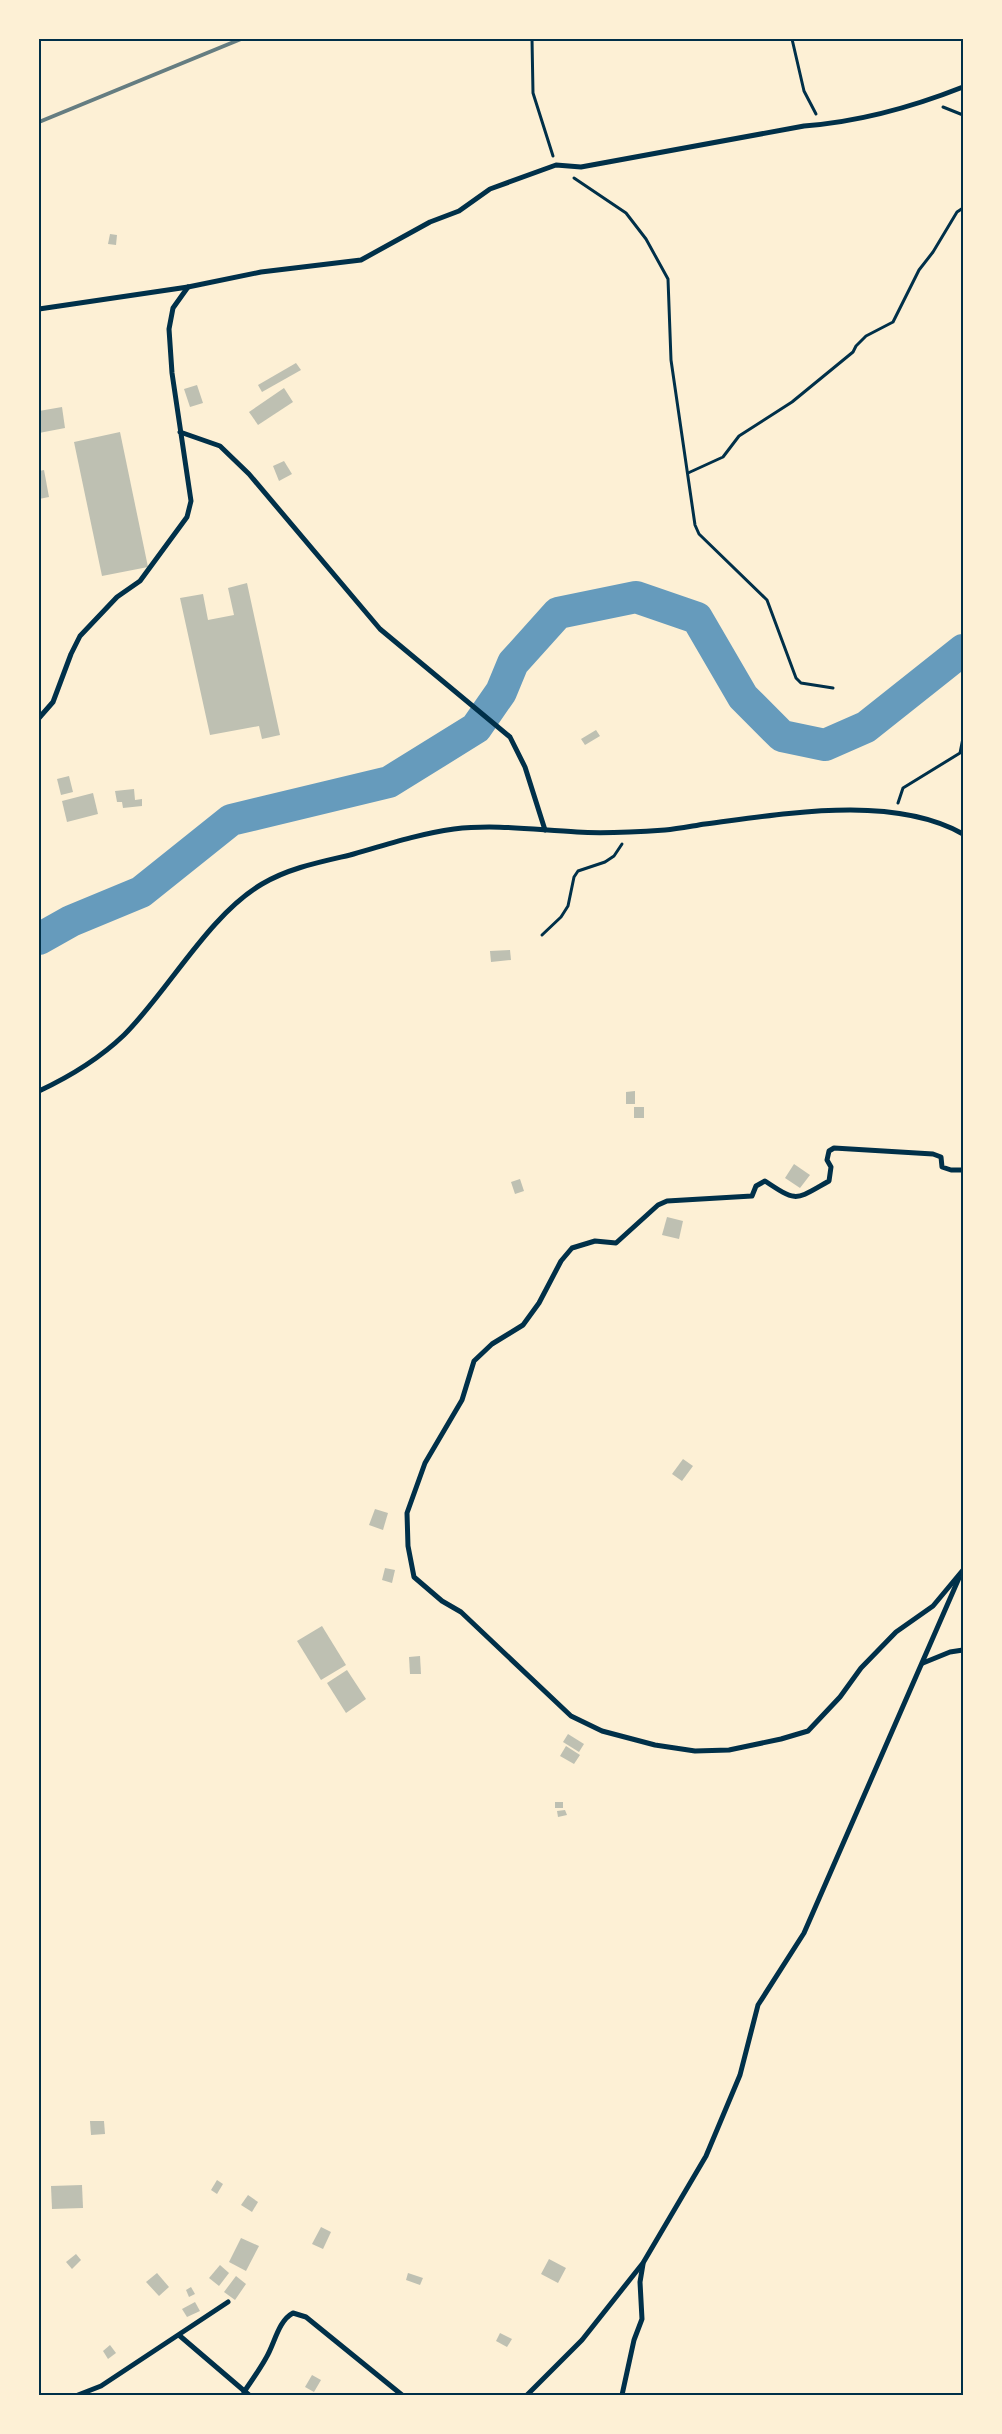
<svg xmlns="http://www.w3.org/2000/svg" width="1002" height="2434" viewBox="0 0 1002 2434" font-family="'Nunito Sans',sans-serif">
<rect width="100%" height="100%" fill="#fdf0d5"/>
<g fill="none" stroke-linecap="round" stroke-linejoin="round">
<!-- river -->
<polyline stroke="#669bbc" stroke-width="32" points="39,939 71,921 141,892 231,820 389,782 476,728 501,692 513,663 558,613 636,597 697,618 743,697 782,736 825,745 866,727 963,650"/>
</g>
<!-- building -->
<g fill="#bec0b2">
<polygon points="110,234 117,235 116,245 108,244"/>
<polygon points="296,363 301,370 262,392 258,385"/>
<polygon points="197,385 203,403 190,407 184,389"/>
<polygon points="284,388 293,402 258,425 249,412"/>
<polygon points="62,407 65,428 39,433 39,411"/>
<polygon points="120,432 148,567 102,576 74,442"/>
<polygon points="284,461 292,474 279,481 273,466"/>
<polygon points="44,470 49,497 39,499 39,471"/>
<polygon points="247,583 280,735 262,739 259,726 210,735 180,598 203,594 208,620 234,615 228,588"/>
<polygon points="596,730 600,736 585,745 581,739"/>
<polygon points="69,776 73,792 61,795 57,779"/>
<polygon points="134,789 135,800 142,799 142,806 123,808 122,802 117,802 115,791"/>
<polygon points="93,793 98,814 67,822 62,801"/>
<polygon points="510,950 511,960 491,962 490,951"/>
<polygon points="635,1091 635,1104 626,1104 626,1092"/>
<rect x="634" y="1107" width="10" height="11"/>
<polygon points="794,1164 810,1175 800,1188 785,1178"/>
<polygon points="520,1179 524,1191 515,1194 511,1182"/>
<polygon points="667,1217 683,1221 679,1239 662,1235"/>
<polygon points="683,1459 693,1466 682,1481 672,1474"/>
<polygon points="375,1509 388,1513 383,1530 369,1525"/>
<polygon points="385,1568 395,1570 392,1583 382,1580"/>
<polygon points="322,1626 346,1665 321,1680 297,1641"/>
<polygon points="420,1656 421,1674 410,1674 409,1657"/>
<polygon points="347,1670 366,1699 346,1713 327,1683"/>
<polygon points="568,1734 584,1744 579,1752 563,1742"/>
<polygon points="566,1746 580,1755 574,1764 560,1756"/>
<rect x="555" y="1802" width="8" height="6"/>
<polygon points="565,1810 567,1815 558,1817 557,1811"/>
<polygon points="90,2121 104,2121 105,2134 91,2135"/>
<polygon points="217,2180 223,2184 217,2194 211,2190"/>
<polygon points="82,2185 83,2208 52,2209 51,2186"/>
<polygon points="248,2195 258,2202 252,2212 241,2205"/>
<polygon points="321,2227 331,2232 323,2249 312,2244"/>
<polygon points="241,2238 259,2246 246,2271 229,2262"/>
<polygon points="76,2254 81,2260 72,2269 66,2262"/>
<polygon points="549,2259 566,2268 558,2283 541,2274"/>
<polygon points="220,2265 229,2273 219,2286 209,2278"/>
<polygon points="157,2273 169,2287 159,2296 146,2282"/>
<polygon points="408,2273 423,2278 420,2285 406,2280"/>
<polygon points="236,2276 246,2284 235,2300 224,2292"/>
<polygon points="191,2287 195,2294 189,2297 186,2290"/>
<polygon points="195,2302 200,2311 187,2317 182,2309"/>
<polygon points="500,2333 512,2339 507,2347 496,2341"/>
<polygon points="110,2345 116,2353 108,2359 103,2351"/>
<polygon points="312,2375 321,2380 314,2392 305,2387"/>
</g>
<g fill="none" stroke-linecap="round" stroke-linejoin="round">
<!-- path -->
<g stroke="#003049" stroke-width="3">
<polyline points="532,39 533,93 553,156"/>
<polyline points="792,39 804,91 816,114"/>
<polyline points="943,107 963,115"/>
<polyline points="574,178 626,213 646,239 668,279 671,360 695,525 699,534 767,600 796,678 801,683 833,688"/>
<polyline points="688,473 723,457 739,436 792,402 853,352 856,346 866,336 893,322 919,270 933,252 957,212 963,208"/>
<polyline points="898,803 903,788 960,753 963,738"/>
<polyline points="542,935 561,917 568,906 574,877 578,871 605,862 614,856 622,844"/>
</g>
<!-- minor -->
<g stroke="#003049" stroke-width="5">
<path d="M39,309L188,287L261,272L361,260L430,222L459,211L490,189L556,165L581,167L804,126C857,122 915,106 963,87"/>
<polyline points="180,432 220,446 249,474 380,629 510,737 525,767 545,830"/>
<polyline points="39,718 53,702 71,654 80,636 117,597 140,581 187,517 191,501 172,373 169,329 173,308 188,287"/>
<path d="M39,1091C71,1076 99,1059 124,1035C169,990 208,916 262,884C289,868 320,862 350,855C385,845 418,834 454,829C496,824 536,830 577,832C606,834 636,832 665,830C678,829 692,826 705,824C784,814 892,794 963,834"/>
<path d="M963,1170H951L942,1167L941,1157L933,1154L834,1148L829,1151L827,1160L831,1167L829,1181C795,1200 798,1203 765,1181L756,1186L752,1196L667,1201L658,1205L616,1243L595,1241L572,1248L561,1261L539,1303L523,1325L492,1344L474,1361L462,1400L425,1463L407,1513L408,1546L414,1577L442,1601L461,1612L571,1716L602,1731L655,1745L695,1751L729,1750L781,1739L808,1731L840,1697L861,1668L896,1632L933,1606L963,1570"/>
<polyline points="923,1663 950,1652 963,1650"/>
<polyline points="180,2336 249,2395"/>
<path d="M244,2392C252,2380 260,2369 266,2358C275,2343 278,2321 293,2313L306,2317L402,2395"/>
<polyline points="78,2395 101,2386 228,2302"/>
<polyline points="527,2395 582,2340 643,2263 706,2156 740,2075 758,2005 804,1933 959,1578"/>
<polyline points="622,2395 634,2340 642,2319 640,2282 643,2264"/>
</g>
<!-- rail -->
<polyline stroke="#657d81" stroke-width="4" points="39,122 241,39"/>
</g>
<!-- border -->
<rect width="1002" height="2434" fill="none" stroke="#fdf0d5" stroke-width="80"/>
<rect x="40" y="40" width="922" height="2354" fill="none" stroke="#003049" stroke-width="2"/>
</svg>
